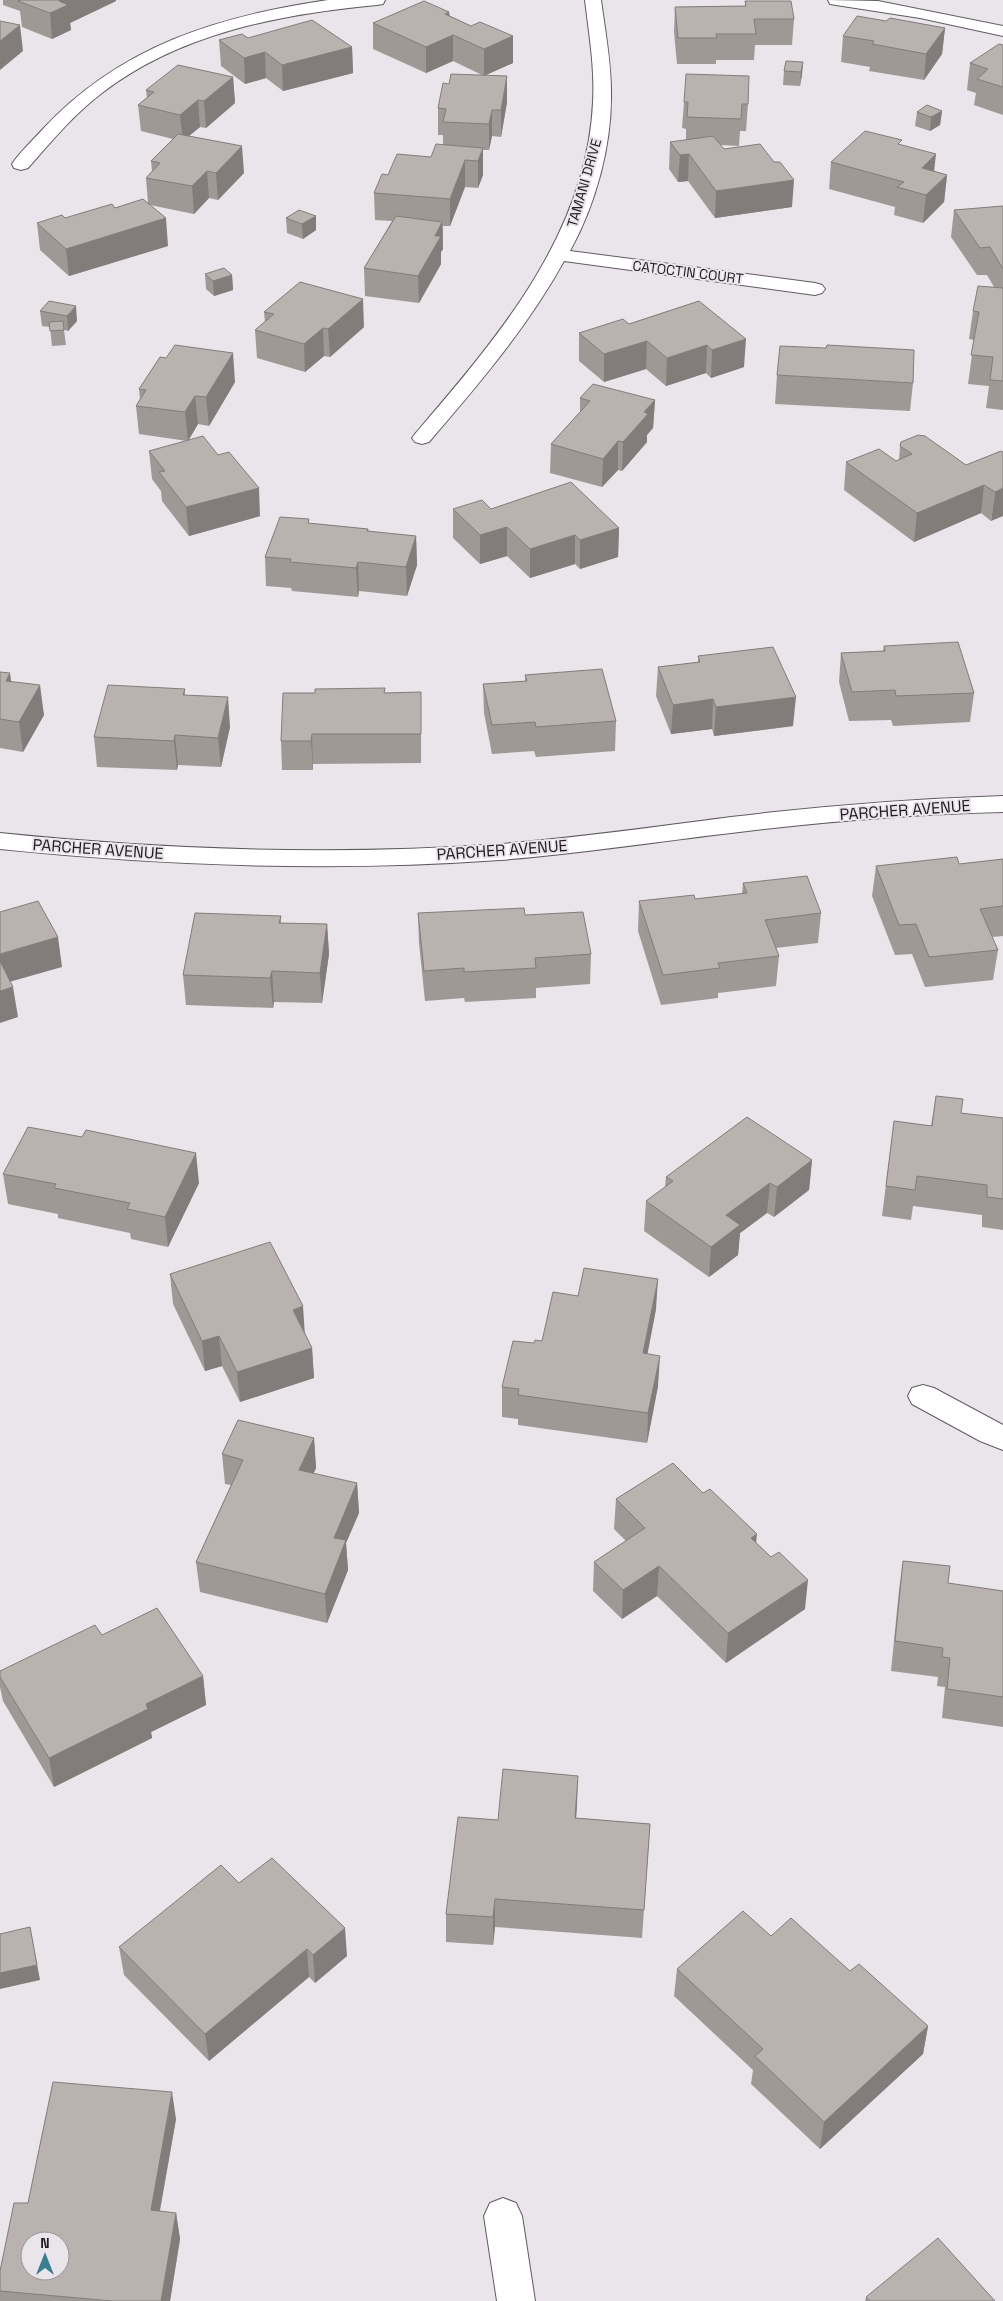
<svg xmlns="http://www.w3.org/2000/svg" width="1003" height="2301" viewBox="0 0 1003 2301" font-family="'Space Grotesk',sans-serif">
<rect width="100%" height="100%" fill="#eae4eb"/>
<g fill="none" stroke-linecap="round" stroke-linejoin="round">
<defs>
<g id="minor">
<path d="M328,0H385L383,4L377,5C281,14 180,33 102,93C74,114 51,142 28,168L21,170L14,168L12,164C20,152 32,141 42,130C120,46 218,16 328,0Z"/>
<path d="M585,0H601C605,30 611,61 611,92C612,145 596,204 570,251L815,283L822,285L825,289L822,293L815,295L564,261C527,328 478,385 429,442L422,444L415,442L412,438L415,434C497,338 587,235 593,102C595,68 589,34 585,0Z"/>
<polygon points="828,0 878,1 1003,26 1003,36 920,18 836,5 830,4"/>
<path d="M1003,796V812C912,814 821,822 731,833C654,842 577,854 500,860C333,872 166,866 0,849V833C166,850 333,856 500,844C577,838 654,827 731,817C821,806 912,799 1003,796Z"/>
<polygon points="923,1385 934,1388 1003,1425 1003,1450 980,1441 912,1404 908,1396 912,1388"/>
<polygon points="503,2198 516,2203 522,2216 535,2301 497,2301 484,2216 490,2203"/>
</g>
</defs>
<!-- minor casing -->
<use href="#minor" stroke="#605b61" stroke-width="2"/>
<!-- minor -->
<use href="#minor" fill="#fff" fill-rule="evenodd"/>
</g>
<!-- wall -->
<g fill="#9f9996">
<polygon points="3,0 116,0 116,1 70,23 71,30 52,39 22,27 20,11 3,5"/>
<polygon points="745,1 794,19 792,45 755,45 754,60 716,60 716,64 677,64 674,32 675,7 745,6"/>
<polygon points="449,12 450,16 471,26 513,36 513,63 485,75 507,102 501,137 492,136 489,150 483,150 483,175 478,188 465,187 450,226 443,226 443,249 441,252 441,264 419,303 365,296 364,268 392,221 375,220 374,193 388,175 431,157 443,145 443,135 438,135 438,108 449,84 482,75 453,61 426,73 373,49 373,23"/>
<polygon points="886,21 945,28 942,54 924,80 869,71 870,67 841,62 843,36"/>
<polygon points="248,38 352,47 353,73 283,91 266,78 245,84 221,66 219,40"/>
<polygon points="1003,45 1003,115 974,105 976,93 967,90 970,63"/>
<polygon points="803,62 800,86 783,85 784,71"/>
<polygon points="233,77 235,103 206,128 200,127 189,136 244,173 218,200 209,198 194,214 150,205 168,246 69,276 40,250 37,223 65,218 115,208 148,203 146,178 152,171 151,161 173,139 141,131 138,105 147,98 146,90"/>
<polygon points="684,102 748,104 746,131 740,131 739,146 720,145 724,149 792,207 715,218 688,181 678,182 669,169 670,142 686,140 686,129 682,128"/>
<polygon points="942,111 940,125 930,131 915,126 917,112"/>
<polygon points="901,145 934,171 947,175 944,202 923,223 894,215 895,207 829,189 831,162"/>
<polygon points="1003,206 1003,410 986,408 989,386 968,384 974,340 969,339 973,311 994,287 987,275 977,275 951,237 954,210"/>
<polygon points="316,216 316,230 303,239 287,233 286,218"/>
<polygon points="205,274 232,275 233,290 214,296 206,289"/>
<polygon points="49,301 77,321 68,331 64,330 66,345 52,346 50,327 42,326 40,311"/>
<polygon points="699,301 744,367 711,378 706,373 666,386 646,369 604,382 579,361 579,333 629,324"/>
<polygon points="264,312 364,327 330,357 324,356 305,372 257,358 255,330 265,322"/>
<polygon points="777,375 913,383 910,411 775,404"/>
<polygon points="235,382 209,426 198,424 188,441 260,516 189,536 162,501 161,491 152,479 149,451 187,441 139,434 136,406 140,399 139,389"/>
<polygon points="580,398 655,400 653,428 647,435 647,442 622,471 618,470 602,487 550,473 551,444 580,412"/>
<polygon points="900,446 966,465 1001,451 991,521 981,513 914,542 844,490 846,462 896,461 899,460"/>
<polygon points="453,509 491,509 619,528 618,557 580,569 575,564 530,578 507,556 480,564 453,538"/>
<polygon points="309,523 368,529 369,532 416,536 417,565 407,596 359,591 358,597 292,591 291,588 266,586 265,557"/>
<polygon points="884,646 974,693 970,722 893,726 891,720 849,721 839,682 841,653 883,651"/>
<polygon points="698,656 793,726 714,736 712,729 671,734 656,696 658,667 698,662"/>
<polygon points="0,672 11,681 44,715 23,752 0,748"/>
<polygon points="525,675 616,721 615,751 536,757 534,751 492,754 484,713 483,684 525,681"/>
<polygon points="185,689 185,695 230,727 221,767 178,765 177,770 97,767 94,737"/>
<polygon points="421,692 421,763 313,764 313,770 282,770 281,741 385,693"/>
<polygon points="1003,859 1003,936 992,937 998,950 993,980 925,987 912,954 895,955 872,896 876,866 959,864"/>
<polygon points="743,883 821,913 818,943 776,948 779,956 776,986 718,993 718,998 661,1005 638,931 639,901 695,899 742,894"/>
<polygon points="418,913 525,915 591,954 590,984 536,988 536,998 465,1002 464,998 425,1001 419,943"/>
<polygon points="281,916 281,923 327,924 329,954 322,1003 274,1002 273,1008 186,1005 183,975"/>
<polygon points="936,1096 961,1113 1003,1118 1003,1230 982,1227 982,1215 913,1206 911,1220 882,1216 894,1121 931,1126"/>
<polygon points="812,1160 809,1190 774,1217 767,1213 740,1233 738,1255 709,1277 644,1231 646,1201 665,1187 666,1177"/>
<polygon points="3,1174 199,1183 168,1247 131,1239 130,1233 58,1218 58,1214 8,1204"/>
<polygon points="170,1274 305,1335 312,1348 314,1378 240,1402 222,1366 205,1371 173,1304"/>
<polygon points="656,1309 647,1354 658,1386 647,1443 518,1425 518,1419 502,1417 502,1387 534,1343"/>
<polygon points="314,1438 316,1468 313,1474 357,1483 359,1513 346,1543 348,1570 327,1623 200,1592 196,1562 231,1485 225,1484 222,1454"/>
<polygon points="703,1493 771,1557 805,1609 726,1663 657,1596 622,1619 593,1591 594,1562 626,1541 614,1529 616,1499"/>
<polygon points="903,1561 948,1583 1003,1591 1003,1727 942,1718 945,1687 937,1686 938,1677 891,1671 899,1590"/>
<polygon points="102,1635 203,1676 206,1705 151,1732 152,1738 54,1787 3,1701 0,1687 0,1671"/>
<polygon points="577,1805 576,1818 650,1824 642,1938 495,1927 493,1945 446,1942 446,1914 498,1820"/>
<polygon points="239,1883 347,1956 315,1983 309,1977 209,2061 124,1975 119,1947"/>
<polygon points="771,1936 850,1971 928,2026 923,2054 820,2149 751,2084 753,2070 674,1996 677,1969"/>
<polygon points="176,2119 160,2211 176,2213 180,2239 170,2301 0,2301 0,2271 28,2203"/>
<polygon points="866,2297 995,2301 865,2301"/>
</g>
<!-- shaded-wall -->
<g fill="#827d7a">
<polygon points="61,0 116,0 116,1 70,23 71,30 52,39 50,13 59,1"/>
<polygon points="449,12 450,37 453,35 453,61 426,73 426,47 445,14"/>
<polygon points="20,25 23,51 0,70 0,41"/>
<polygon points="945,28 942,54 924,80 926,54"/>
<polygon points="513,36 513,63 484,76 484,49"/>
<polygon points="352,47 353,73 283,91 282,65"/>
<polygon points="265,52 266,78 245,84 244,58"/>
<polygon points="803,62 802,76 800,86 801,72"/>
<polygon points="507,76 507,102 501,137 501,110"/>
<polygon points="233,77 235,103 206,128 204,101"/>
<polygon points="198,100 200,127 183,141 180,115"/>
<polygon points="492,110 492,136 489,150 489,124"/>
<polygon points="942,111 940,125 930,131 931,117"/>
<polygon points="242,146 244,173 218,200 216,173"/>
<polygon points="483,148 483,175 478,188 478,161"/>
<polygon points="689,154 688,181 678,182 680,155"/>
<polygon points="936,154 933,181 922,168"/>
<polygon points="465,160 465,187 450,226 450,199"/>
<polygon points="207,171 209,198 194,214 192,186"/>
<polygon points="947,175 944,202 923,223 926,195"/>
<polygon points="794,180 792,207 715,218 716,191"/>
<polygon points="316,216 316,230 303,239 302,224"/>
<polygon points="166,218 168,246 69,276 66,249"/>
<polygon points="442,222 443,249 441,252 441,264 419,303 418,276 435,236"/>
<polygon points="232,275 233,290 214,296 213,281"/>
<polygon points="363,299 364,327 330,357 328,329"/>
<polygon points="76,306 77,321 68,331 67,316"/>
<polygon points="323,328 324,356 305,372 304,344"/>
<polygon points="746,339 744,367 711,378 712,350"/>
<polygon points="647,341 646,369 604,382 604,354"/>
<polygon points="707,345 706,373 666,386 667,358"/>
<polygon points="233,353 235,382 209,426 206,397"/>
<polygon points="195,396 198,424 188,441 185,412"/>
<polygon points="655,400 653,428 647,435 647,442 622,471 623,442 644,412"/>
<polygon points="618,441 618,470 602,487 603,459"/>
<polygon points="984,485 981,513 914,542 917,513"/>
<polygon points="259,488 260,516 189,536 186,507"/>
<polygon points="1003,488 1003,516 991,521 995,492"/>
<polygon points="507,527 507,556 480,564 480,535"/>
<polygon points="619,528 618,557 580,569 580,540"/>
<polygon points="575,535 575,564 530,578 530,549"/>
<polygon points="416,536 417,565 407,596 406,567"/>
<polygon points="358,562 359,591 358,597 356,568"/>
<polygon points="10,673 14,703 6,681"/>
<polygon points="40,685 44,715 23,752 19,722"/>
<polygon points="228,697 230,727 221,767 218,738"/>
<polygon points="796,697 793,726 714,736 716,707"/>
<polygon points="713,699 712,729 671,734 673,705"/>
<polygon points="312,734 313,764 313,770 311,741"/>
<polygon points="175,735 178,765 177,770 174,741"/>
<polygon points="327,924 329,954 322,1003 320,973"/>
<polygon points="58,937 62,967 2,984 0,975 0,954"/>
<polygon points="272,971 274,1002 273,1008 270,978"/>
<polygon points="13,987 18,1017 0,1023 0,991"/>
<polygon points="196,1153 199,1183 168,1247 165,1217"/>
<polygon points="812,1160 809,1190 774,1217 777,1187"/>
<polygon points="770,1183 767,1213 740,1233 738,1255 709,1277 711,1247 726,1215"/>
<polygon points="658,1279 656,1309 642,1383 643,1353"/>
<polygon points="303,1306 305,1336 293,1310"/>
<polygon points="219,1336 222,1366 205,1371 202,1341"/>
<polygon points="312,1348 314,1378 240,1402 237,1372"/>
<polygon points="660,1356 658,1386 647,1443 648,1413"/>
<polygon points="314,1438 316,1468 302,1500 299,1470"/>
<polygon points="357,1483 359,1513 346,1543 348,1570 327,1623 325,1594 334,1538"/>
<polygon points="757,1534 754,1563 751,1538"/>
<polygon points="659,1566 657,1596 622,1619 623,1590"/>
<polygon points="808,1580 805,1609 726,1663 728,1633"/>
<polygon points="203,1676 206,1705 151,1732 152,1738 54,1787 49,1758 146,1704"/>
<polygon points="578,1776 577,1805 574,1846 575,1818"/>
<polygon points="495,1899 495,1927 493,1945 493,1917"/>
<polygon points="30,1927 40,1980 0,1989 0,1973"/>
<polygon points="345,1928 347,1956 315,1983 313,1955"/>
<polygon points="307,1949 309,1977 209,2061 205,2034"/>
<polygon points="928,2026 923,2054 820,2149 824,2122"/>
<polygon points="172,2092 176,2119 155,2236 151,2210"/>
<polygon points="176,2213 180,2239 170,2301 161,2301"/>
</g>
<!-- building -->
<g fill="#b9b2ae" stroke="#827d7a" fill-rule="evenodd">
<polygon points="21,0 61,0 59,1 68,5 50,13 18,1"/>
<polygon points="424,1 449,12 445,14 471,26 480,22 513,36 484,49 453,35 426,47 373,23"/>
<polygon points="745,1 791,1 794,19 754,19 756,34 716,34 717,38 678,38 675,7 746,6"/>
<polygon points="857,16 886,21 890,18 945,28 926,54 872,44 874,41 843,36"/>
<polygon points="312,20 352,47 282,65 265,52 244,58 219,40 242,34 248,38"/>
<polygon points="0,21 20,25 0,41"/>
<polygon points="999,44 1003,45 1003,87 977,79 988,69 970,63"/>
<polygon points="786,61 803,62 801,72 784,71"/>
<polygon points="178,65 233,77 204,101 198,100 180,115 138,105 154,92 146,90"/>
<polygon points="451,74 507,76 501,110 492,110 489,124 443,122 446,109 438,108 443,83 449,84"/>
<polygon points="686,74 749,76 748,104 742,104 741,119 687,117 688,102 684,102"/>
<polygon points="927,105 942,111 931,117 917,112"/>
<polygon points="865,131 902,140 898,144 936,154 922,168 947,175 926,195 897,187 904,182 831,162"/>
<polygon points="178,134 242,146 216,173 207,171 192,186 146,178 160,163 151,161"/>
<polygon points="713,136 724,149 760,144 774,162 780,162 794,180 716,191 689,154 680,155 670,142"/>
<polygon points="436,144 483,148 478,161 465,160 450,199 374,193 382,174 388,175 397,154 431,157"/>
<polygon points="143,199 166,218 66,249 37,223 62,215 65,218 112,204 115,208"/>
<polygon points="1003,206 1003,269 990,247 980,248 954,210"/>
<polygon points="299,210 316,216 302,224 286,218"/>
<polygon points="396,216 442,222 435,236 441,236 418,276 364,268"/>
<polygon points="224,268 232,275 213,281 205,274"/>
<polygon points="300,282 363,299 328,329 323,328 304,344 255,330 274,314 264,312"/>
<polygon points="978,286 1003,288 1003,381 990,380 993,357 971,355 979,312 973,311"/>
<polygon points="49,301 76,306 67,316 40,311"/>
<polygon points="699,301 746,339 712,350 707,345 667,358 647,341 604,354 579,333 623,319 629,324"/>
<polygon points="63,321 64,330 50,331 49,322"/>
<polygon points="175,345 233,353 206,397 195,396 185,412 136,406 146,390 139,389 160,357 166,358"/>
<polygon points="827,345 914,350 913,383 777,375 780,346 826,348"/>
<polygon points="593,384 655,400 644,412 648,414 623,442 618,441 603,459 551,444 590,401 580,398"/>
<polygon points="918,435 925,436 966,465 1001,451 1003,452 1003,488 995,492 984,485 917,513 846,462 879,449 896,461 912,454 900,446 901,442"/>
<polygon points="203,436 218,455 229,452 259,488 186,507 159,472 165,471 149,451"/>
<polygon points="571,482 619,528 580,540 575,535 530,549 507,527 480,535 453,509 482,500 491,509"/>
<polygon points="280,517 309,519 308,523 368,529 367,531 416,536 406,567 358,562 356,568 290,562 291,559 265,557"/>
<polygon points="958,642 974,693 896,696 895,690 852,692 841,653 885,651 884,646"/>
<polygon points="773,647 796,697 716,707 713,699 673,705 658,667 700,662 698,656"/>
<polygon points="602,669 616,721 536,727 535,722 492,725 483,684 527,681 525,675"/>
<polygon points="0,672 10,673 6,681 40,685 19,722 0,719"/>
<polygon points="108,685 185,689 183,695 228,697 218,738 175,735 174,741 94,737"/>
<polygon points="385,688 384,693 421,692 421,734 312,734 311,741 281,741 283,693 315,693 315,689"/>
<polygon points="957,857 959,864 1003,859 1003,906 980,909 998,950 929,957 916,924 899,925 876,866"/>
<polygon points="807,876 821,913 765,920 779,956 718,963 720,968 663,975 639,901 694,895 695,899 747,893 743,883"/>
<polygon points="38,901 58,937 0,954 0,912"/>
<polygon points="524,908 525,915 583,912 591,954 535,958 536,968 464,972 464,968 424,971 418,913"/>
<polygon points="195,913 281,916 279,923 327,924 320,973 272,971 270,978 183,975"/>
<polygon points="0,961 13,987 0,991"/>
<polygon points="936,1096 963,1099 961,1113 1003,1118 1003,1199 987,1197 987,1185 917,1176 915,1190 886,1186 894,1121 932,1126"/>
<polygon points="747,1117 812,1160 777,1187 770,1183 726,1215 740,1225 711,1247 646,1201 673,1181 666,1177"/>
<polygon points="28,1127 82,1137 86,1130 196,1153 165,1217 127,1209 130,1203 54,1188 56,1184 3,1174"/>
<polygon points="270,1242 303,1306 293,1310 312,1348 237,1372 219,1336 202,1341 170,1274"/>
<polygon points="584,1268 658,1279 643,1353 660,1356 648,1413 518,1395 519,1389 502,1387 513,1341 534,1343 535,1340 542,1341 553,1292 578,1296"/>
<polygon points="238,1420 314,1438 299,1470 357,1483 334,1538 346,1540 325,1594 196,1562 243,1460 222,1454"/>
<polygon points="673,1463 703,1493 710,1489 757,1534 751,1538 771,1557 779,1552 808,1580 728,1633 659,1566 623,1590 594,1562 645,1528 616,1499"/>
<polygon points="903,1561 950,1566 948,1583 1003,1591 1003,1697 947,1689 950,1658 942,1657 943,1648 895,1641"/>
<polygon points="157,1608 203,1676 146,1704 148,1709 49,1758 0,1677 0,1671 95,1625 102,1635"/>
<polygon points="503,1769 578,1776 575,1818 650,1824 644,1910 495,1899 493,1917 446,1914 458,1817 498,1820"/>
<polygon points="272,1858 345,1928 313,1955 307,1949 205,2034 119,1947 221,1865 239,1883"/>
<polygon points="743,1911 771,1936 791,1918 850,1971 859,1964 928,2026 824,2122 755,2056 763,2049 677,1969"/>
<polygon points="30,1927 37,1965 0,1973 0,1934"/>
<path d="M53,2082L172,2092L151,2210L176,2213L161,2301H112L0,2291V2271L14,2203H28ZM30,2241H60V2271H30Z"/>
<polygon points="938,2238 995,2301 870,2301 866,2297"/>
</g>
<g text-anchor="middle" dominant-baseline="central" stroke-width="4" stroke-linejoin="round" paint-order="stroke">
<!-- far-street labels -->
<g font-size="14" fill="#1f1d1f" stroke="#eae4eb">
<text transform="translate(584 183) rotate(-74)">TAMANI DRIVE</text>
<text transform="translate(688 272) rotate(7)">CATOCTIN COURT</text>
</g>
<!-- street labels -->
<g font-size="16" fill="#1f1d1f" stroke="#eae4eb">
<text transform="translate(905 810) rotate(-4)">PARCHER AVENUE</text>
<text transform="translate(98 849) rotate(4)">PARCHER AVENUE</text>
<text transform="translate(502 850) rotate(-4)">PARCHER AVENUE</text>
</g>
</g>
<!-- north arrow -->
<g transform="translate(45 2256)"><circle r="24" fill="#eae4eb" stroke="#999499"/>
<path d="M0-4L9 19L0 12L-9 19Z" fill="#3b7e8e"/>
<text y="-8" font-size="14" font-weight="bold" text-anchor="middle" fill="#1f1d1f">N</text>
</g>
</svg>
